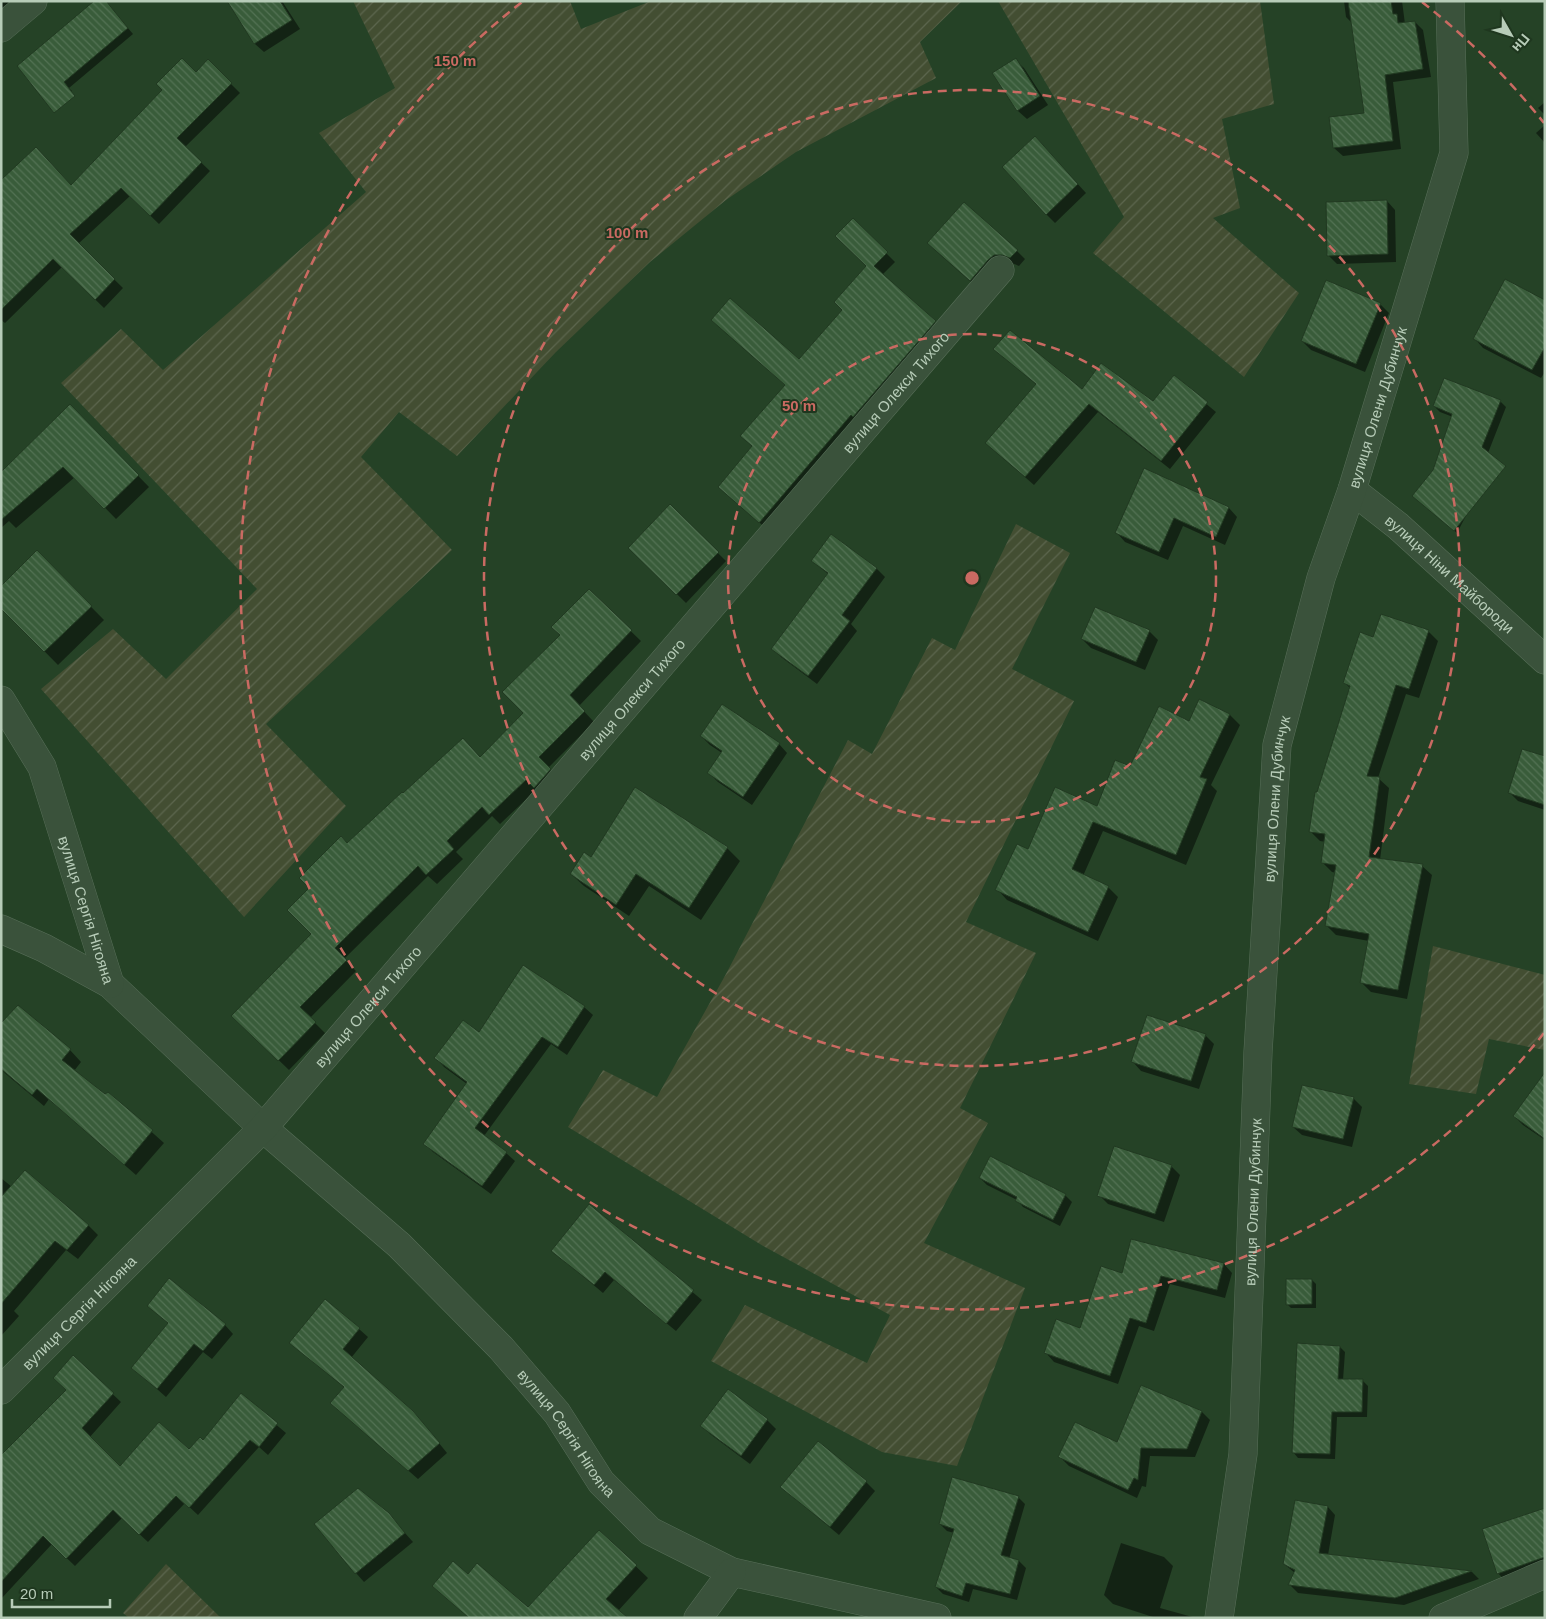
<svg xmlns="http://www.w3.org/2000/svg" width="1546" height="1619" viewBox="0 0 1546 1619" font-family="Helvetica,sans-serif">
<defs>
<pattern id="garden-furrows" width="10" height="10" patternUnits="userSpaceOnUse" patternTransform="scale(1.25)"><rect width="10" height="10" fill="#434e32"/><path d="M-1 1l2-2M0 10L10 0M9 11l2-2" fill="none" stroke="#5c664e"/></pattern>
<pattern id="building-back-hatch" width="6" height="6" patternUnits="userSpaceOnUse" patternTransform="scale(1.25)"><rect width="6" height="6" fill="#395c3a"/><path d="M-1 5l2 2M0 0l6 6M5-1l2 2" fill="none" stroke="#537254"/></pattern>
</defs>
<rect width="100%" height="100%" fill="#254226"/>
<!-- garden -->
<g fill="url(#garden-furrows)">
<polygon points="353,1 570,1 581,29 651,1 962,1 920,42 936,78 796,152 726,200 650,262 556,352 457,456 399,412 361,457 452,550 266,724 346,806 244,917 41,689 113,629 166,679 257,589 61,383 121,329 163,370 366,192 319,133 395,88"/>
<polygon points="998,1 1260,1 1274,104 1222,119 1240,208 1213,218 1299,293 1244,377 1093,253 1124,217"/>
<polygon points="1016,524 1070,553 1012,669 1074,701 966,922 1036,953 960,1108 988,1123 924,1243 1025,1288 957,1466 882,1452 711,1361 745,1305 867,1363 890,1315 765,1247 568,1127 603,1070 657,1097 726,974 848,740 872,754 932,638 955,650"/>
<polygon points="1433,946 1545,975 1545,1050 1489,1039 1476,1094 1409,1084"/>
<polygon points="166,1564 221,1618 129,1618 123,1613"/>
</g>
<!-- shadow -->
<g fill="#0007">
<polygon points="1,1 7,1 12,8 1,16"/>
<polygon points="105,1 133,34 69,88 72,91 52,106"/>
<polygon points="228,1 282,1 300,29 264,52 255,44"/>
<polygon points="1344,1 1402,1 1405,24 1415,22 1423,30 1431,77 1393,82 1401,149 1343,156 1334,148 1331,118 1366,114 1353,24 1346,17"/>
<polygon points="1015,60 1024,68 1048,105 1027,119 1018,111 994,74"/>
<polygon points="208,61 240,93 185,147 210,171 159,224 130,196 78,244 123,288 104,308 62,267 5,323 1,320 1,224 71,187"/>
<polygon points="1545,102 1545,115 1538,108"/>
<polygon points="1545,125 1545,143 1536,133"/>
<polygon points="1043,146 1086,193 1055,223 1046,214"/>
<polygon points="1387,201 1395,210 1396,262 1337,264 1328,255"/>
<polygon points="853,220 895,262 882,275 943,331 768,530 728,496 753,447 742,436 786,386 799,361 843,310 867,266"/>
<polygon points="1017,251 1025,259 1019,266 1012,263 1003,264 979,289 937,252"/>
<polygon points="1545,302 1545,372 1541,378 1483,348 1475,339"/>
<polygon points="1380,304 1389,313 1365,372 1311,350 1302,341"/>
<polygon points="995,349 1082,391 1153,402 1174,377 1216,412 1170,469 1098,412 1034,485 995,451 1037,385"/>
<polygon points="1500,401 1506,407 1488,453 1495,460 1457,533 1413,496 1434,470 1453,417 1440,412 1434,406"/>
<polygon points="70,406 149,487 116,519 75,477 16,528 9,521 1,528 1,468 4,471"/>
<polygon points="1144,470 1229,508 1237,517 1225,545 1183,526 1168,560 1125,542 1117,533"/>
<polygon points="670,506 726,561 686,603 630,548"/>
<polygon points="37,552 104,620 58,665 1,607"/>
<polygon points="813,561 877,569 885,577 851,624 857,631 817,684 781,657 773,649 829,575"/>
<polygon points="589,591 641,641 579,706 594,722 548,768 560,780 537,789 500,824 492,816 456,852 463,859 437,884 428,876 344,959 356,971 310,1018 325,1033 289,1070 233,1016 313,934 311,888 347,845 480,758 525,713 561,635"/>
<polygon points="1149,631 1158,640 1145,670 1091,648 1082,639"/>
<polygon points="1428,631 1438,641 1419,698 1406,694 1378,778 1389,788 1380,860 1422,866 1432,875 1407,999 1371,992 1361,982 1369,941 1336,935 1326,925 1336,873 1332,872 1323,863 1326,842 1320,841 1310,831 1318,794 1351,689 1345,683 1374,638"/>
<polygon points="1230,715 1240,725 1211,785 1217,791 1186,865 1103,831 1083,876 1108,887 1118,897 1098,941 1007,900 997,889 1029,851 1097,807 1189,722"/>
<polygon points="701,736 779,744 787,753 752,805 718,782 709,773 722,753 710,745"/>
<polygon points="1545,757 1545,810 1518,801 1509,792"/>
<polygon points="636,789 727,848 740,861 701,920 649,886 629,916 584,886 571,874 591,858"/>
<polygon points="584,1007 593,1015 567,1055 551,1044 484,1136 506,1153 515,1161 491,1194 433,1152 425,1144 467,1084 444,1067 436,1058 479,1033"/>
<polygon points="1,1025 70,1050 81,1062 74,1071 105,1096 108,1093 164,1143 136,1175 49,1099 44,1106 1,1070"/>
<polygon points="1205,1035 1214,1044 1199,1089 1141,1071 1133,1062"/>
<polygon points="1545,1082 1545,1140 1523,1125 1514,1116"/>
<polygon points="1353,1098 1362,1107 1352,1147 1302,1135 1293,1127"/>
<polygon points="990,1158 1065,1195 1072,1202 1060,1226 1023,1207 1017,1200 987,1185 980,1178"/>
<polygon points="1171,1166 1180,1175 1164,1222 1108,1204 1099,1195"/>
<polygon points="1,1178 12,1187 88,1225 98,1235 78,1259 66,1250 14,1311 19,1316 1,1336"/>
<polygon points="589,1206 702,1300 676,1331 614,1280 603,1293 553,1251"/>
<polygon points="1224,1264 1232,1273 1225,1298 1170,1284 1154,1331 1139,1326 1118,1384 1054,1362 1046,1353 1081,1329 1123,1274"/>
<polygon points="1312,1280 1316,1284 1316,1308 1291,1308 1287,1304"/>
<polygon points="149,1306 225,1325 233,1334 212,1359 203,1352 166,1397 132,1367 169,1323"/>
<polygon points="359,1329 368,1337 351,1358 421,1421 447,1453 418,1479 340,1411 345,1388 291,1343"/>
<polygon points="1340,1347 1345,1352 1343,1380 1362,1380 1368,1386 1367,1417 1337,1417 1335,1459 1298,1458 1293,1452"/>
<polygon points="73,1357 121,1402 89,1438 120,1468 189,1451 203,1442 241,1395 286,1433 268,1455 259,1447 198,1515 185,1503 148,1542 122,1518 75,1566 52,1544 1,1599 1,1456 67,1390"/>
<polygon points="1142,1386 1202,1412 1210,1420 1195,1457 1150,1456 1146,1487 1142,1486 1137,1498 1069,1466 1060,1457 1118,1444"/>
<polygon points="767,1420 776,1429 750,1464 710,1434 702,1426"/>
<polygon points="866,1482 875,1491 839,1535 791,1495"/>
<polygon points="1018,1497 1025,1504 1009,1559 1019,1561 1026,1568 1017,1600 973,1589 969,1602 943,1594 936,1587 954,1533 947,1531 940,1524"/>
<polygon points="1328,1507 1335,1515 1328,1555 1472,1572 1479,1579 1404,1605 1298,1593 1290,1585 1295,1573 1284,1564"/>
<polygon points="1545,1509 1545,1569 1506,1582 1498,1573"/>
<polygon points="388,1514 413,1542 364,1582 356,1573"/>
<polygon points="599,1531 648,1578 618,1611 469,1618 468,1576 528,1609"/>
<polygon points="1121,1543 1164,1557 1173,1566 1160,1608 1196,1618 1156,1618 1113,1604 1104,1595"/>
</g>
<!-- building -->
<g fill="url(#building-back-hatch)" stroke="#213921">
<polygon points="94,1 106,1 128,28 64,82 75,96 54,113 17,66"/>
<polygon points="227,1 280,1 292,20 254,44"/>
<polygon points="1348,1 1391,1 1393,14 1397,14 1398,23 1415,21 1423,69 1385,75 1393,141 1333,148 1329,117 1364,113"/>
<polygon points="182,58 196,72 208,59 232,83 177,138 202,162 150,216 121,188 70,234 115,279 95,300 53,259 1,310 1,180 36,147 71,185 162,90 156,84"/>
<polygon points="1016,58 1040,96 1017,111 992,73"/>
<polygon points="1035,136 1078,184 1046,215 1002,167"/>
<polygon points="1387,200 1388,254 1327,256 1326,202"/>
<polygon points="964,202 1018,250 1010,258 1002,255 994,255 988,260 970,281 927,243"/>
<polygon points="853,218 888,252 874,266 936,321 853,417 851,415 759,523 718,487 752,446 740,436 785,385 711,320 730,298 799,359 842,310 834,302 866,266 835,236"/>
<polygon points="1505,279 1545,300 1545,347 1532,370 1473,339"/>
<polygon points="1326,280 1381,303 1356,364 1301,341"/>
<polygon points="1010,330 1082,389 1101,363 1153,401 1174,375 1208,402 1161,461 1089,404 1025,477 985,443 1036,384 993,349"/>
<polygon points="1444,378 1501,400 1482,447 1506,466 1454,531 1412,496 1433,470 1452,414 1433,406"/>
<polygon points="70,404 139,475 104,509 63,467 1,520 1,472"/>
<polygon points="1144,468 1229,507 1216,537 1174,518 1159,552 1115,533"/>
<polygon points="670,504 719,552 676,595 628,548"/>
<polygon points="831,534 877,568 842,615 850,621 808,676 771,649 828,573 811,561"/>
<polygon points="37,550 92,606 44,652 1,609 1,586"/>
<polygon points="589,589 632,630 570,695 585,711 539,757 551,769 534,788 526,780 489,815 482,807 447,841 454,849 426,875 418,866 335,948 347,960 300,1007 316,1022 278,1061 231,1016 311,934 287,910 309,888 299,878 341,836 347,843 402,792 403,793 463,738 480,757 523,713 502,692 560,635 551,627"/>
<polygon points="1095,607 1150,630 1136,662 1081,639"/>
<polygon points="1381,614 1429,630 1409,689 1396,685 1367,776 1380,777 1369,857 1423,864 1398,990 1360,983 1369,934 1325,926 1336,865 1321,863 1325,834 1309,832 1315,792 1317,792 1350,686 1343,683 1360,632 1373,637"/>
<polygon points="1199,699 1230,714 1200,777 1207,779 1176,855 1093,822 1072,869 1109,886 1088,932 995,890 1017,844 1028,849 1055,787 1097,806 1115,760 1130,766 1159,706 1189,721"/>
<polygon points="722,704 780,743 743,797 707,773 722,751 700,736"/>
<polygon points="1522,749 1545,756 1545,805 1508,793"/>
<polygon points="635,787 728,847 689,908 636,874 616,905 570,874 584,852 591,857"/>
<polygon points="523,965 585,1006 558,1047 542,1037 475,1128 507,1152 482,1186 423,1144 467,1082 434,1058 463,1020 479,1032"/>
<polygon points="18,1005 71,1049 62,1060 105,1094 108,1092 153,1130 124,1165 37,1089 32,1095 1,1069 1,1023"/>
<polygon points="1147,1015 1206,1034 1191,1081 1131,1062"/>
<polygon points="1545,1072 1545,1139 1513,1116"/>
<polygon points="1302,1085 1354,1097 1343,1139 1292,1127"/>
<polygon points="1114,1146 1172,1165 1155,1214 1097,1196"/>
<polygon points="990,1156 1066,1194 1053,1220 1015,1201 1017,1197 979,1178"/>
<polygon points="25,1170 89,1225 67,1250 55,1241 1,1304 1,1197"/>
<polygon points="589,1204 694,1290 666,1324 605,1272 594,1285 551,1251"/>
<polygon points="1131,1239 1224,1263 1217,1290 1161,1276 1146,1323 1130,1318 1110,1376 1044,1353 1056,1319 1080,1328 1101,1266 1122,1273"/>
<polygon points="169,1278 226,1324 203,1351 194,1344 157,1389 131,1368 168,1323 147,1306"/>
<polygon points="1286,1279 1312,1279 1312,1304 1286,1305"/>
<polygon points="325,1299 360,1328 343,1349 413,1411 440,1443 408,1471 330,1403 344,1387 289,1343"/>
<polygon points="1297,1343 1340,1346 1338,1379 1363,1379 1362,1412 1332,1412 1330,1454 1292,1453"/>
<polygon points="73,1355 114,1393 82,1428 120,1466 159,1422 189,1449 200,1437 203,1440 241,1393 278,1423 259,1447 250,1440 189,1508 176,1496 139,1535 113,1510 66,1559 43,1536 1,1582 1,1455 66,1390 53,1378"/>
<polygon points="1141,1385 1202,1411 1187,1449 1141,1448 1138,1480 1134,1478 1128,1490 1058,1457 1075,1422 1117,1442"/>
<polygon points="728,1389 768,1419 741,1456 700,1426"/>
<polygon points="818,1441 867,1481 830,1527 780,1487"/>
<polygon points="952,1477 1019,1496 1001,1555 1019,1560 1010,1594 966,1583 962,1596 935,1587 954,1529 939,1524"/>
<polygon points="358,1488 389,1513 405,1533 355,1574 314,1524"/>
<polygon points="1295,1500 1328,1506 1319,1553 1472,1571 1395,1598 1288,1585 1295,1570 1283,1564"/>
<polygon points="1545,1508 1545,1557 1497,1574 1482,1529"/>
<polygon points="599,1530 637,1565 606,1599 628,1618 469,1618 432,1586 453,1561 468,1574 477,1563 528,1607"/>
</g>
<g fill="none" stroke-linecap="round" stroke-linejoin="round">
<defs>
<g id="minor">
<polyline points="1,28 33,1"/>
<path id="s1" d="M1352,490L1398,526L1545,660"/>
<path id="s2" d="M1,700L42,767L110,984L263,1128L399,1245L501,1348L557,1413L601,1482L650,1531L732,1572L937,1618"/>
<polyline points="1,929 44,948 110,984"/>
<path id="s3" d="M1,1390L263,1128L1000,270"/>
<polyline points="698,1618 732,1572"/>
<path id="s4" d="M1219,1618L1243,1454L1258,1052L1277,745L1321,578L1352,490L1454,153L1450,1"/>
<polyline points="1443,1618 1545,1574"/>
</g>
</defs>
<!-- minor casing -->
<use href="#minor" stroke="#586f59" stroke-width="29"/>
<!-- minor -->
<use href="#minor" stroke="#3a523b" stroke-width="28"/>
</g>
<!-- distance rings -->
<g fill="none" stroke="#ca6a62" stroke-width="2.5" stroke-dasharray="9 6">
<circle cx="972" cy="578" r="244"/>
<circle cx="972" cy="578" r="488"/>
<path d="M1544 1033A731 731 0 1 1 522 2M1422 2A731 731 0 0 1 1544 123"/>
</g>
<g text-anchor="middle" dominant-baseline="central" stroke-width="4" stroke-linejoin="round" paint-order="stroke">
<!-- street labels -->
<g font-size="15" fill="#b7ccb8" stroke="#1f371f">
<text stroke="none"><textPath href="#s3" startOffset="1341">вулиця Олекси Тихого</textPath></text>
<text stroke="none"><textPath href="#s4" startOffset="1228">вулиця Олени Дубинчук</textPath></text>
<text stroke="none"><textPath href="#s1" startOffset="129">вулиця Ніни Майбороди</textPath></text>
<text stroke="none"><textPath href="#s3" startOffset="936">вулиця Олекси Тихого</textPath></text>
<text stroke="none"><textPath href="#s4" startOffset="822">вулиця Олени Дубинчук</textPath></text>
<text stroke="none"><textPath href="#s2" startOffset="228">вулиця Сергія Нігояна</textPath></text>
<text stroke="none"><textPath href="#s3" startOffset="531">вулиця Олекси Тихого</textPath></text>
<text stroke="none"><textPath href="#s4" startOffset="418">вулиця Олени Дубинчук</textPath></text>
<text stroke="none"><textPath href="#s3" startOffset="110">вулиця Сергія Нігояна</textPath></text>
<text stroke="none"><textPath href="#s2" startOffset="948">вулиця Сергія Нігояна</textPath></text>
</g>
</g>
<circle cx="972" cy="578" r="8" fill="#ca6a62" stroke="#1f371f" stroke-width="2.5"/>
<g font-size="15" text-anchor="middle" font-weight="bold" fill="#ca6a62" stroke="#1f371f" stroke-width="4" stroke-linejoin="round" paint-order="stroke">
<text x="455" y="66">150 m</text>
<text x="627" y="238">100 m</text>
<text x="799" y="411">50 m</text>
</g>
<!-- border -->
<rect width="1546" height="1619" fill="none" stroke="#b7ccb8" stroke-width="5"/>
<!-- north arrow -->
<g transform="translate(1511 35) rotate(129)" stroke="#1f371f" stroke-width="4" paint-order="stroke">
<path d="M0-4L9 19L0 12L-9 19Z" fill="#b7ccb8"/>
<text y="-8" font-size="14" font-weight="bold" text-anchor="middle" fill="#b7ccb8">Пн</text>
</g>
<!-- scale -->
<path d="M12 1599v8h98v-8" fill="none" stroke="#b7ccb8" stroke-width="2.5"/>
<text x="20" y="1599" font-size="15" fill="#b7ccb8" stroke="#1f371f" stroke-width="4" paint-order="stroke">20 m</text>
</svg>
